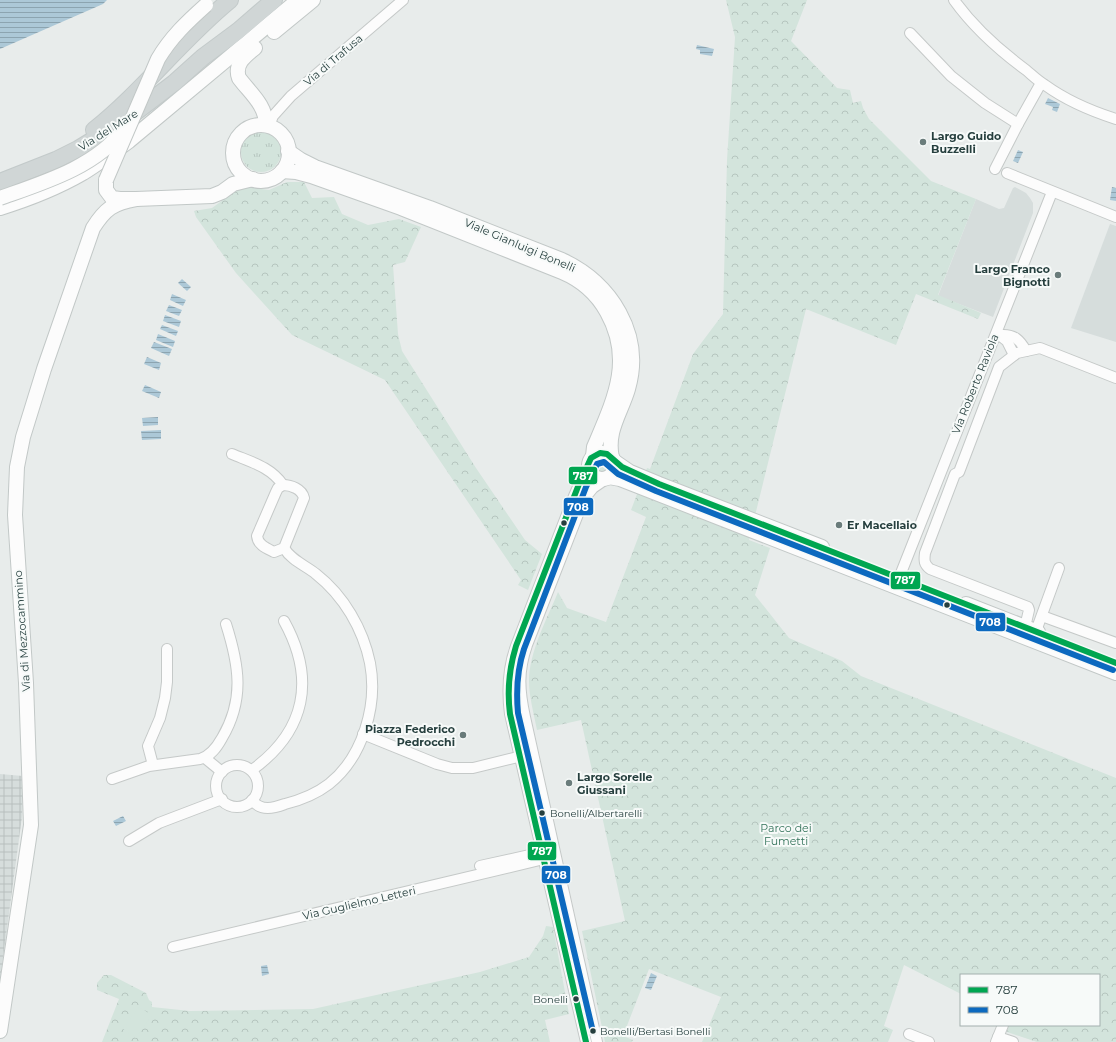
<svg xmlns="http://www.w3.org/2000/svg" width="1116" height="1042" viewBox="0 0 1116 1042" font-family="Montserrat,sans-serif">
<defs>
<pattern id="industrial-grid" width="8" height="8" patternUnits="userSpaceOnUse"><rect width="8" height="8" fill="#d6dddc"/><path d="M0 4h8M4 0v8" fill="none" stroke="#b8bfbe"/></pattern>
<pattern id="grass-tufts" width="24" height="20" patternUnits="userSpaceOnUse"><rect width="24" height="20" fill="#d3e4dc"/><path d="M3 7l-1-3M5 7V3M7 7l1-3M15 17l-1-3M17 17v-4M19 17l1-3" fill="none" stroke="#b5c5be"/></pattern>
<pattern id="park-crowns" width="20" height="18" patternUnits="userSpaceOnUse"><rect width="20" height="18" fill="#d3e4dc"/><path d="M2 6a3 3 0 1 1 6 0M12 15a3 3 0 1 1 6 0" fill="none" stroke="#b5c5be"/></pattern>
<pattern id="water-rules" width="6" height="5" patternUnits="userSpaceOnUse"><rect width="6" height="5" fill="#acc8d7"/><path d="M0 2.5h6" fill="none" stroke="#8ca4b0"/></pattern>
</defs>
<rect width="100%" height="100%" fill="#e8eceb"/>
<!-- built -->
<g fill="#d6dddc">
<polygon points="1015,187 1026,193 1030,198 1033,203 1033,213 993,317 938,296 976,199 999,209 1004,208 1013,188"/>
<polygon points="1110,224 1116,226 1116,342 1071,328"/>
</g>
<!-- industrial -->
<polygon fill="url(#industrial-grid)" points="0,774 23,776 22,817 0,980"/>
<!-- grass -->
<g fill="url(#grass-tufts)">
<circle cx="261" cy="152" r="20"/>
<circle cx="602" cy="466" r="9"/>
</g>
<!-- park -->
<g fill="url(#park-crowns)">
<path d="M726,0H807L791,41L837,88L850,90L853,103L861,101L863,108L869,119L931,181L976,199L938,295L981,313L978,319L916,294L896,345L806,309L749,540L770,548L755,595L789,638L842,661L861,676L1116,778V1042H1037L1007,1032L1008,1026L1007,1025H1099V975H961V994L904,965L884,1026L893,1030L888,1042H702L721,997L649,969L623,1036L633,1040L632,1042H605L582,931L625,921L581,720L537,730C534,714 529,697 529,681C529,652 547,619 558,592L567,608L606,622L646,517L631,510L647,468L650,469L693,354L723,314L727,160L735,37Z"/>
<polygon points="287,182 304,182 312,198 334,197 342,214 368,225 399,219 421,227 405,262 393,265 398,334 402,351 476,468 525,540 542,554 528,590 518,585 521,580 385,380 292,335 236,273 196,217 194,211 212,208 234,192 246,187 269,190"/>
<polygon points="546,926 553,927 569,1014 545,1020 550,1042 102,1042 119,999 97,990 97,983 104,975 111,975 146,993 149,1000 152,1002 152,1007 190,1011 313,1009 480,972 529,957 543,936"/>
</g>
<!-- pitch -->
<polygon fill="#d3e4dc" points="139,1007 152,1015 136,1038 123,1029"/>
<!-- water -->
<g fill="url(#water-rules)">
<polygon points="0,0 107,0 103,4 0,49"/>
<polygon points="697,45 714,49 712,56 700,54 700,50 696,49"/>
<polygon points="1048,98 1060,104 1057,112 1052,110 1053,107 1045,104"/>
<polygon points="1018,150 1023,152 1018,163 1013,161"/>
<polygon points="1112,187 1116,188 1116,201 1110,200"/>
<polygon points="182,279 191,287 187,291 178,283"/>
<polygon points="172,294 186,300 183,306 170,300"/>
<polygon points="169,305 182,310 179,316 166,311"/>
<polygon points="165,315 181,321 179,327 163,321"/>
<polygon points="162,325 178,331 176,336 160,329"/>
<polygon points="158,334 175,341 173,347 156,340"/>
<polygon points="154,342 172,349 169,356 151,348"/>
<polygon points="147,357 161,363 159,370 144,364"/>
<polygon points="145,385 161,392 159,398 142,391"/>
<polygon points="158,417 158,425 143,426 142,418"/>
<polygon points="161,430 161,439 142,440 141,431"/>
<polygon points="123,816 126,821 116,826 113,821"/>
<polygon points="267,965 269,974 262,976 261,966"/>
<polygon points="651,973 657,976 651,990 645,988"/>
</g>
<g fill="none" stroke-linecap="round" stroke-linejoin="round">
<defs>
<g id="street">
<path d="M954,0C974,28 999,50 1026,70C1032,75 1038,81 1045,85C1067,101 1091,111 1116,119"/>
<polyline points="910,33 951,76 985,103 1018,124"/>
<polyline points="269,126 273,116 291,96 403,0"/>
<polyline points="995,169 1018,124 1041,83"/>
<polyline points="1007,173 1116,217"/>
<polyline points="998,334 1007,341 1014,355"/>
<path d="M1001,335C1014,334 1020,340 1026,351"/>
<path d="M232,454C251,462 271,467 283,485"/>
<path d="M283,485C291,485 302,489 304,498L284,548L274,552C266,548 258,545 257,536L276,492L278,488Z"/>
<polyline points="899,578 1052,192"/>
<polyline points="1042,616 1116,643"/>
<path d="M1025,627L1029,610L1028,607L930,569C924,564 924,561 925,553L955,474L959,472L999,367L1017,353L1040,348L1116,378"/>
<polyline points="1036,631 1059,568"/>
<polyline points="363,734 437,764 452,768 473,768 526,755"/>
<polyline points="205,758 222,772"/>
<polyline points="153,765 148,746 160,718 165,698 167,682 167,649"/>
<circle cx="237" cy="786" r="21"/>
<path d="M252,770C306,731 316,679 284,621"/>
<path d="M112,779L149,766L200,759C211,756 217,747 222,738C245,699 239,665 226,624"/>
<path d="M252,800C261,812 274,808 285,804C301,800 316,794 329,784C363,757 378,705 370,663C363,629 344,596 316,574C305,565 292,561 284,548"/>
<polyline points="129,841 159,823 222,799"/>
<polyline points="480,866 543,852"/>
<polyline points="173,947 544,859"/>
<polyline points="909,1034 929,1042"/>
<polyline points="998,1037 1013,1042"/>
<path d="M586,1042L510,714C507,691 508,668 516,646L574,496L589,462"/>
<path d="M597,1042L525,717C519,690 518,671 527,645L584,499L593,488L609,477"/>
<polyline points="996,1042 1003,1025"/>
</g>
<g id="secondary">
<polyline points="274,32 313,0"/>
<path d="M255,48C245,56 234,64 239,78C250,93 266,105 266,125"/>
<circle cx="261" cy="153" r="28"/>
<path d="M288,151L301,160L315,167L430,208L562,260C611,283 644,334 628,389C621,413 606,431 612,458"/>
<path d="M282,171L296,172L311,176L401,208L562,272C581,280 597,294 607,312C634,360 614,400 594,447L593,456"/>
<polyline points="106,180 106,190 112,198 120,199 136,199 212,196 222,192 233,184 253,179"/>
<path d="M0,208C29,199 57,188 83,173C99,163 114,152 129,141L298,0"/>
<circle cx="602" cy="466" r="13"/>
<polyline points="614,461 630,472 659,484 822,547"/>
<polyline points="609,477 620,479 638,486 1116,673"/>
<polyline points="966,604 1038,632"/>
<path d="M0,1031L31,825L26,683L15,515L17,467L23,437L44,369L93,228C105,209 113,203 136,199"/>
</g>
<g id="primary">
<path d="M94,130C143,91 181,40 230,0"/>
<polyline points="0,182 56,160 78,149 124,121 174,83 203,57 238,31 274,0"/>
</g>
</defs>
<!-- street casing -->
<use href="#street" stroke="#c5c9c8" stroke-width="12"/>
<!-- secondary casing -->
<use href="#secondary" stroke="#c2c8c7" stroke-width="16"/>
<!-- primary casing -->
<use href="#primary" stroke="#c3caca" stroke-width="18"/>
<!-- street -->
<use href="#street" stroke="#fcfcfc" stroke-width="10"/>
<!-- secondary -->
<use href="#secondary" stroke="#fcfcfc" stroke-width="14"/>
<!-- primary -->
<use href="#primary" stroke="#d0d6d6" stroke-width="16"/>
<defs>
<g id="secondary-bridge">
<path d="M106,180L158,59C171,37 187,22 206,5"/>
<path d="M0,198C42,183 96,167 123,130"/>
</g>
</defs>
<!-- secondary-bridge casing -->
<use href="#secondary-bridge" stroke="#c2c8c7" stroke-width="16" stroke-linecap="butt"/>
<!-- secondary-bridge -->
<use href="#secondary-bridge" stroke="#fcfcfc" stroke-width="14"/>
<defs>
<path id="bus-1" d="M586,1042L510,714C507,691 509,669 516,646L579,484L591,458L600,453L607,454L622,467L659,484L1116,663"/>
<path id="bus-2" d="M593,1032L518,713C516,691 517,670 524,649L586,487L597,464L604,462L618,474L656,491L1113,670"/>
</defs>
<!-- bus-1 casing -->
<use href="#bus-1" stroke="#f7faf9" stroke-width="9"/>
<!-- bus-2 casing -->
<use href="#bus-2" stroke="#f7faf9" stroke-width="9"/>
<!-- bus-1 -->
<use href="#bus-1" stroke="#00a651" stroke-width="6"/>
<!-- bus-2 -->
<use href="#bus-2" stroke="#0c69bf" stroke-width="6"/>
</g>
<!-- markers -->
<g fill="#6a7c7b" stroke="#f7faf9" stroke-width="1.5">
<circle cx="923" cy="142" r="4"/>
<circle cx="1058" cy="275" r="4"/>
<circle cx="839" cy="525" r="4"/>
<circle cx="463" cy="735" r="4"/>
<circle cx="569" cy="783" r="4"/>
</g>
<g fill="#263f3e" stroke="#f7faf9" stroke-width="1.5">
<circle cx="564" cy="523" r="3.5"/>
<circle cx="947" cy="605" r="3.5"/>
<circle cx="542" cy="813" r="3.5"/>
<circle cx="576" cy="999" r="3.5"/>
<circle cx="593" cy="1031" r="3.5"/>
</g>
<g text-anchor="middle" dominant-baseline="central" stroke-width="4" stroke-linejoin="round" paint-order="stroke">
<!-- bus labels -->
<g font-size="10" fill="#263f3e" stroke="#f7faf9" text-anchor="start">
<text x="550" y="813">Bonelli/Albertarelli</text>
<text x="568" y="999" text-anchor="end">Bonelli</text>
<text x="600" y="1031">Bonelli/Bertasi Bonelli</text>
</g>
<!-- street labels -->
<g font-size="11" fill="#263f3e" stroke="#f7faf9">
<text transform="translate(333 60) rotate(-40)">Via di Trafusa</text>
<text transform="translate(108 130) rotate(-32)">Via del Mare</text>
<text transform="translate(520 245) rotate(23)">Viale Gianluigi Bonelli</text>
<text transform="translate(975 384) rotate(-68)">Via Roberto Raviola</text>
<text transform="translate(22 631) rotate(-94)">Via di Mezzocammino</text>
<text transform="translate(359 903) rotate(-13)">Via Guglielmo Letteri</text>
</g>
<!-- poi labels -->
<g font-size="11" font-weight="bold" fill="#263f3e" stroke="#f7faf9" text-anchor="start">
<text x="931" y="136">Largo Guido<tspan x="931" dy="13">Buzzelli</tspan></text>
<text x="1050" y="269" text-anchor="end">Largo Franco<tspan x="1050" dy="13">Bignotti</tspan></text>
<text x="847" y="525">Er Macellaio</text>
<text x="455" y="729" text-anchor="end">Piazza Federico<tspan x="455" dy="13">Pedrocchi</tspan></text>
<text x="577" y="777">Largo Sorelle<tspan x="577" dy="13">Giussani</tspan></text>
</g>
<!-- park labels -->
<g font-size="11" fill="#33735a" stroke="#f7faf9">
<text x="786" y="828">Parco dei<tspan x="786" dy="13">Fumetti</tspan></text>
</g>
</g>
<g stroke="#f7faf9" stroke-width="1.5">
<rect x="568" y="466" width="30" height="19" rx="4" fill="#00a651"/>
<rect x="563" y="497" width="31" height="19" rx="4" fill="#0c69bf"/>
<rect x="890" y="571" width="31" height="19" rx="4" fill="#00a651"/>
<rect x="975" y="612" width="31" height="20" rx="4" fill="#0c69bf"/>
<rect x="527" y="841" width="30" height="20" rx="4" fill="#00a651"/>
<rect x="541" y="865" width="30" height="19" rx="4" fill="#0c69bf"/>
</g>
<g font-size="11" text-anchor="middle" font-weight="bold" fill="#fff">
<text x="583" y="480">787</text>
<text x="578" y="511">708</text>
<text x="905" y="584">787</text>
<text x="990" y="626">708</text>
<text x="542" y="855">787</text>
<text x="556" y="879">708</text>
</g>
<!-- legend -->
<rect x="960" y="974" width="140" height="52" fill="#f7faf9" stroke="#a3afae"/>
<rect x="968" y="987" width="20" height="6" fill="#00a651" stroke="#a3afae"/>
<text x="996" y="994" font-size="12" fill="#263f3e">787</text>
<rect x="968" y="1007" width="20" height="6" fill="#0c69bf" stroke="#a3afae"/>
<text x="996" y="1014" font-size="12" fill="#263f3e">708</text>
</svg>
